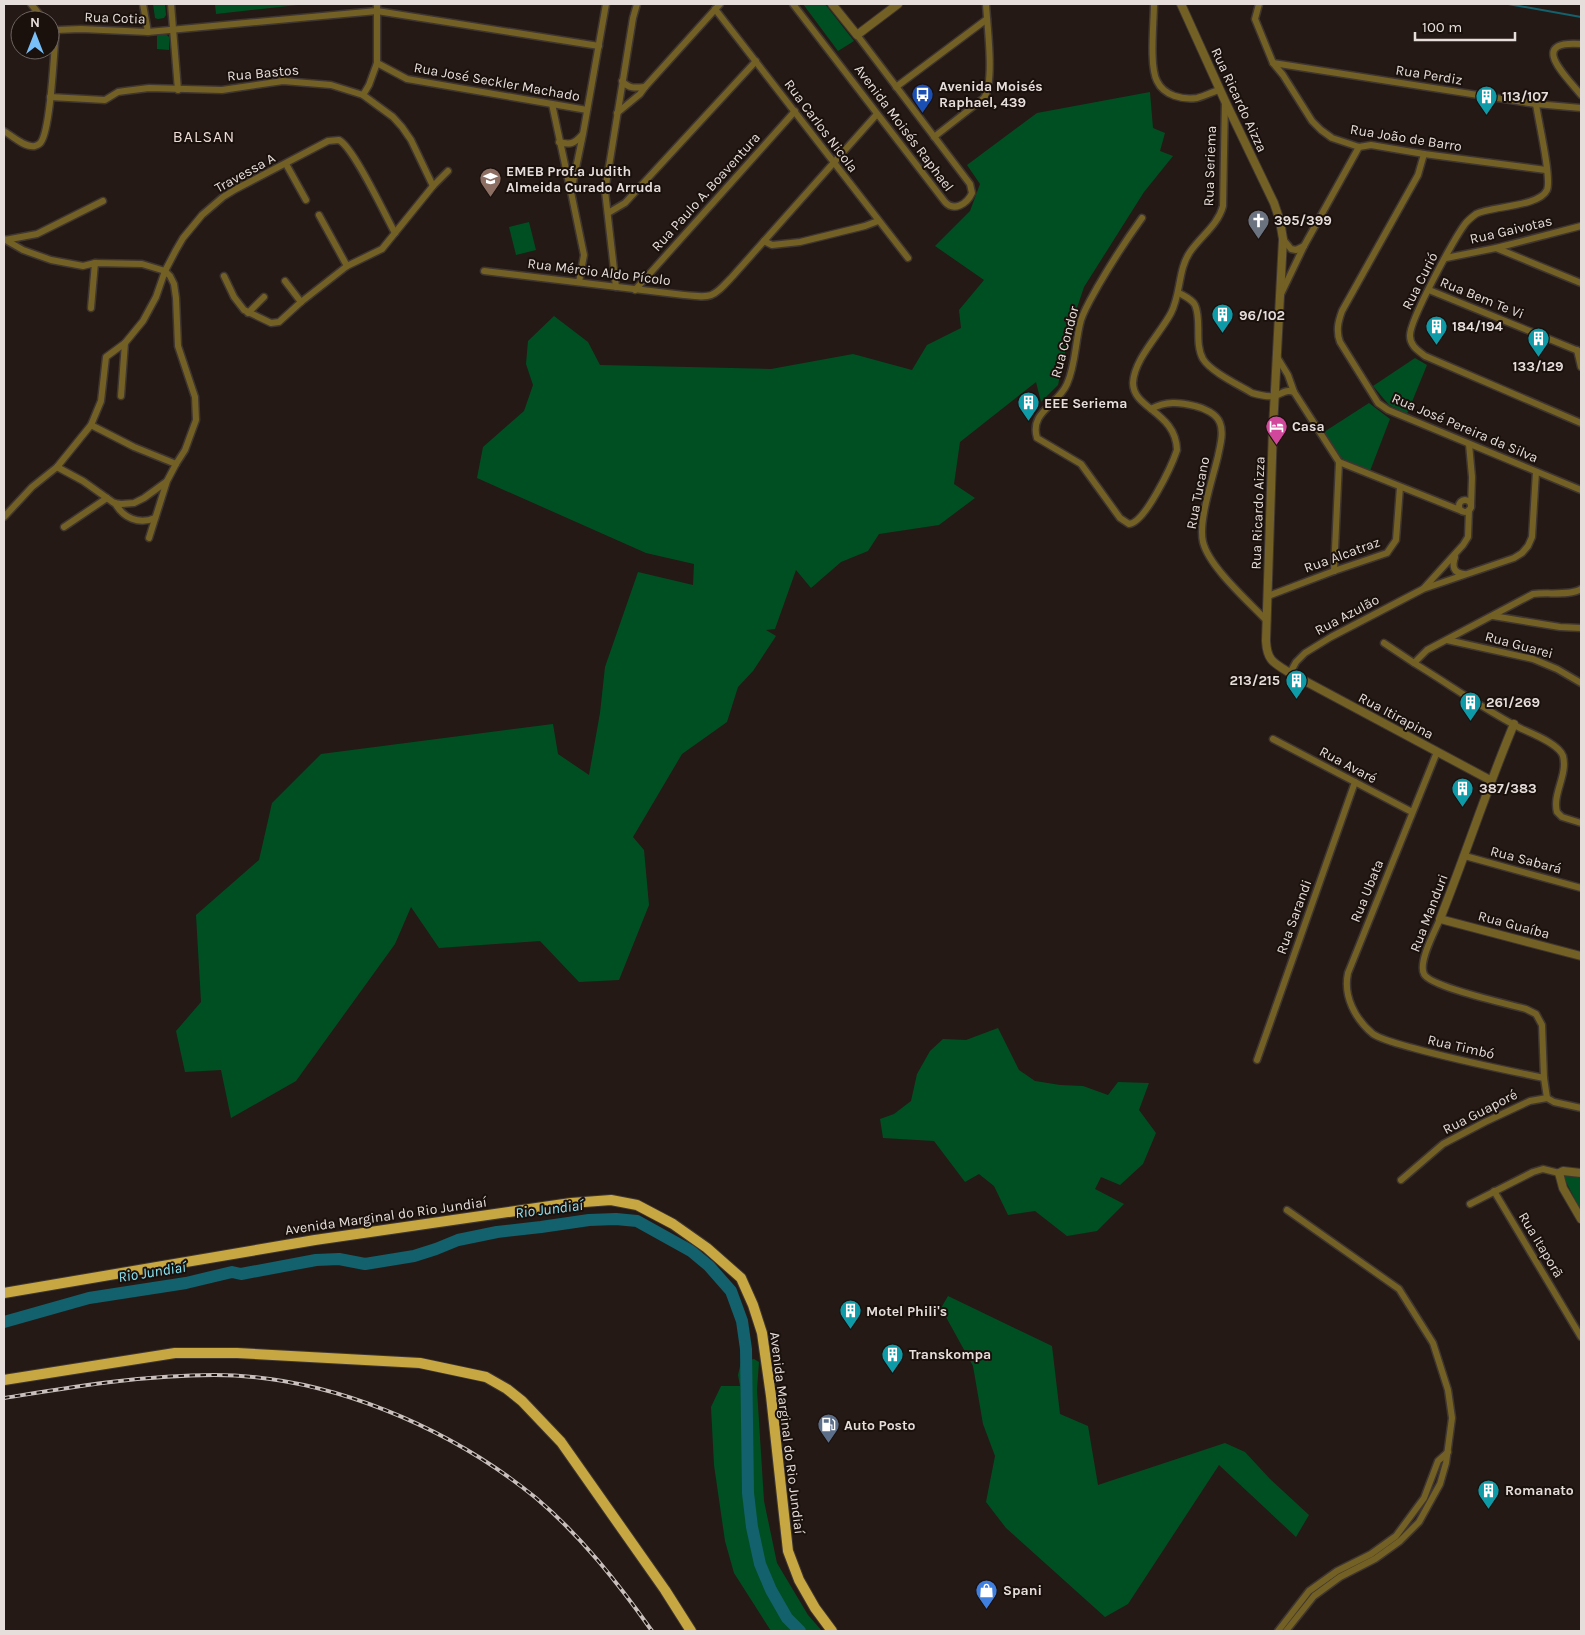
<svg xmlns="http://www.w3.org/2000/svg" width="1585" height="1635" viewBox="0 0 1585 1635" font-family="Karla,sans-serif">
<rect width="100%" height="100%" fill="#241915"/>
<!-- green -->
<g fill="#004f22">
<polygon points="153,4 165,4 166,15 164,18 158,19 155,18"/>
<polygon points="215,4 307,4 216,14"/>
<polygon points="803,4 825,4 854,41 838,51"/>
<polygon points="159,33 166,34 169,37 169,50 157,49 157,36"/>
<polygon points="1150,92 1153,128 1165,133 1160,151 1173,156 1144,192 1084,287 1071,326 1058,385 1041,402 1036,382 960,442 954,484 975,498 939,525 879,534 868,551 841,562 811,588 796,570 775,629 766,630 776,636 753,671 738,687 727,722 682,754 633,837 644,850 649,905 619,980 579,982 540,941 439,948 411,907 395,944 296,1081 231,1118 221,1070 185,1072 176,1031 201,1002 196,915 259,860 272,803 321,754 553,724 558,754 589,775 600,713 605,667 638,572 693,585 694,564 646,553 477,478 483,447 524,411 533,385 526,364 528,341 554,316 588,342 600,365 771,369 853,354 912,370 927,345 961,328 959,310 984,280 935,246 970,211 980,184 967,165 1037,113"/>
<polygon points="529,222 536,250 516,255 509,227"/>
<polygon points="1415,358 1427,365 1407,414 1389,405 1373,386"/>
<polygon points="1369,403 1390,419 1370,471 1341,458 1324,432"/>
<polygon points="998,1028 1019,1070 1035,1081 1060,1085 1083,1086 1108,1095 1118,1082 1149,1083 1139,1110 1156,1133 1143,1164 1120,1185 1101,1177 1095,1189 1124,1204 1097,1231 1067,1236 1035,1211 1008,1215 994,1186 979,1174 965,1182 934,1141 883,1138 880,1119 894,1114 911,1101 917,1074 930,1051 943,1039 966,1040"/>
<polygon points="1568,1174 1581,1178 1581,1211 1563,1176"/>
<polygon points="948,1296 1052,1346 1060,1414 1088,1426 1098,1485 1225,1443 1245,1452 1270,1479 1309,1515 1296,1537 1219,1465 1128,1604 1105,1617 1006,1528 986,1502 995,1456 983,1424 973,1366 941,1308"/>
<polygon points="754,1359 759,1362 757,1390 764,1501 777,1563 808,1615 822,1631 771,1631 734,1573 725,1541 714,1465 711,1407 721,1386 740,1386 738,1375 741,1362"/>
</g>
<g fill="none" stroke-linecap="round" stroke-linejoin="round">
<!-- stream -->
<polyline stroke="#12616d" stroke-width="2" points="1508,4 1581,17"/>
<!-- river -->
<polyline stroke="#12616d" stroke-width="12" points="4,1322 89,1298 186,1283 232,1272 241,1274 316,1260 339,1259 365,1264 414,1256 436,1249 458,1240 497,1232 541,1227 589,1220 616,1219 637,1221 691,1251 709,1266 731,1291 742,1321 746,1349 748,1493 752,1527 760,1564 771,1590 787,1618 800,1631"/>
<defs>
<g id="minor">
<polyline points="31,4 44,20"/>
<polyline points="143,4 148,32"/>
<polyline points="171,4 178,90"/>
<path d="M793,4L945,202C954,212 967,204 972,193L970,184L857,35"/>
<path d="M1154,4C1154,22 1149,66 1157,81C1164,96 1183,100 1197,98C1205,96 1212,92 1219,90"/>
<polyline points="1259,4 1255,19 1273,63 1283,75 1312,121 1321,130 1332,138 1359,147 1371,145 1424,154 1546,170"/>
<polyline points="715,9 908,258"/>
<polyline points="56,30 81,29 148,32 377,11 599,46"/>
<path d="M1581,44C1527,40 1566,76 1581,95"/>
<polyline points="377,63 407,79 587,110"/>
<polyline points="1273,63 1536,104 1581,108"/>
<path d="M622,81C629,89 636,88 645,87"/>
<polyline points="896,87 987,19"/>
<polyline points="363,95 369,85 377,63 377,4"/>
<polyline points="50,97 105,100 118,92 125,91 149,88 222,90 283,81 331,85 363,95 393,117 402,127 411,140 433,186"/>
<polyline points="552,104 570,188"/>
<path d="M1536,104C1538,120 1552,178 1547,190C1539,207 1491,206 1476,214C1472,217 1468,220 1465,224C1454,239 1409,321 1410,336C1410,346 1419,351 1425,356L1581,423"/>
<polyline points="617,113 640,94 645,87 720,4"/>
<path d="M4,131C12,136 25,148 35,146C38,145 40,144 41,142C51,128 54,50 56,30"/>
<path d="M934,137L984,98C995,82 987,25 986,4"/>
<path d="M559,142C570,145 574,144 582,135"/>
<path d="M1424,154L1418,175L1342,311C1338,322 1336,331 1340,342L1378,403L1388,410L1581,490"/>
<polyline points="286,164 306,200"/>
<polyline points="608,213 625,203 756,61"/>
<polyline points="319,215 347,266"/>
<path d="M1142,218C1126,240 1112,262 1098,286C1092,297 1085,308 1081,320C1075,342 1076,364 1067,384C1058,405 1029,412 1037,438L1081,464L1120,518L1129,524C1145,523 1172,465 1177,450C1176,412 1133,409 1133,383C1134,359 1160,334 1171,313C1181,294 1178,269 1190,252C1201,236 1218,225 1223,206L1225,101"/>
<polyline points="4,239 23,250 51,260 83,266 95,263 142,264 165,271 170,276 174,284 176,298 178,346 195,397 196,420 185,450 176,464 167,481 149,538"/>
<polyline points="1283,239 1291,249 1296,250 1304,246"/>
<polyline points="5,240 37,234 103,201"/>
<polyline points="764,241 772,245 800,242 865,226 878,221"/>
<polyline points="1496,248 1581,283"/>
<polyline points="1446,258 1496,248 1581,226"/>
<path d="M484,271L684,295C713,298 712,298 732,277L877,114"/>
<polyline points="224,276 234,297 244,310 271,323 279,322 301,302 347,266 382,249 433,186 448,171"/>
<polyline points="285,281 301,302"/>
<polyline points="579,282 584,255 571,192 583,134 606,4"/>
<polyline points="616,287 605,191 633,18 637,4"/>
<polyline points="635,290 795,111"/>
<polyline points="1429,290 1581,352"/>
<path d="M1179,293C1184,296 1192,299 1195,305C1202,320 1194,343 1203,359C1211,372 1239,385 1252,393C1259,395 1267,397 1274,396C1282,394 1285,389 1294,392"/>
<polyline points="1281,294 1304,246 1359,147"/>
<polyline points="91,308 95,263"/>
<polyline points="248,313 264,297"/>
<polyline points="1577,350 1581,367"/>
<polyline points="1277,357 1288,375 1294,392 1339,462 1462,511"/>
<polyline points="121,396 125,343"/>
<path d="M1151,409C1166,401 1179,402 1195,406C1204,408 1217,414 1220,423C1224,433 1220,446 1218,456C1213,478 1198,521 1203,542C1209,567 1249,602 1267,621"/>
<polyline points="91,425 134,447 176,464"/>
<polyline points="1469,444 1472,477 1471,507"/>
<polyline points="57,467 83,481 114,503 121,504 134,503 144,498 166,482"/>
<circle cx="1465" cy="506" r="6"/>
<path d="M115,503C123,518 139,525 155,518"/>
<path d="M4,517L32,487L57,467L91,425L101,401L106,357L125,343L143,321L156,297L165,271L176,250L183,238L202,215L223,197L236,189L328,141L339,140C354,148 385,215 395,233"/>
<polyline points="64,527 107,498"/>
<path d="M1455,557C1452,566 1453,573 1464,574"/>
<polyline points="1334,571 1339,462"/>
<polyline points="1424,588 1463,545 1468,537 1469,510"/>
<path d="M1581,589C1571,596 1547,592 1533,594L1427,650L1414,663C1450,685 1485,710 1522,729C1533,734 1559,744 1563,756C1568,775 1552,794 1557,812L1562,817L1581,823"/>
<polyline points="1268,596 1334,571 1387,553 1396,540 1400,487"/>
<polyline points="1493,616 1560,627 1581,628"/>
<polyline points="1447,640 1533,659 1557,669 1581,683"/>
<polyline points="1384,643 1414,663"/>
<polyline points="1290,673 1296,662 1305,653 1331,637 1423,589 1514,558 1522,553 1528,546 1532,537 1536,472"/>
<polyline points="1273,739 1412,812"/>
<path d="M1437,752L1348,973C1343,996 1355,1019 1373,1034C1382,1040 1402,1045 1413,1048C1456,1060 1500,1069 1544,1078"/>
<polyline points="1465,856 1581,888"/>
<path d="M1440,919C1435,931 1418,962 1424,974C1430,987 1508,1004 1526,1009L1536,1014L1542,1025L1544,1078L1547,1098"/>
<polyline points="1257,1060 1355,782"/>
<polyline points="1401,1180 1443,1144 1485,1122 1530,1101 1547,1098 1554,1102 1581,1108"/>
<polyline points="1494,1191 1581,1337"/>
<polyline points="1470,1204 1533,1172 1543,1169 1559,1173"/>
<polyline points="1278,1631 1309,1591 1337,1571 1371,1554 1396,1536 1424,1498 1438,1461 1448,1452"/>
<polyline points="1286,1631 1314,1596 1340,1577 1375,1559 1400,1541 1419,1522 1440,1484 1446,1463 1452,1418 1448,1390 1433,1343 1399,1289 1287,1210"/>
</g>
<g id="tertiary">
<polyline points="832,4 857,35 898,4"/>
<path d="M1181,4L1225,101L1274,203L1280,221L1283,239L1273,428L1266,641C1267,661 1274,663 1290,673L1490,780"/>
<path d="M1514,724C1487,788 1466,854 1440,919L1581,956"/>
<polyline points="1581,1173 1563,1171 1559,1173 1563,1188 1581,1219"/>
</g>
<g id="primary">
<polyline points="4,1293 315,1240 571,1203 611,1200 637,1205 673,1224 707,1248 741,1278 753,1305 762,1333 771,1396 788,1551 799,1580 815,1608 832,1631"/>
<polyline points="4,1380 175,1353 237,1353 420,1363 486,1377 507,1389 522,1401 561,1442 665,1590 691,1631"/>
</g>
</defs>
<!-- minor casing -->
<use href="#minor" stroke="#3f3531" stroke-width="9"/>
<!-- tertiary casing -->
<use href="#tertiary" stroke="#3f3531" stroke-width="10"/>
<!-- primary casing -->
<use href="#primary" stroke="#3f3531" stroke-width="12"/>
<!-- minor -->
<use href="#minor" stroke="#736024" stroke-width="6"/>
<!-- tertiary -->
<use href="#tertiary" stroke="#736024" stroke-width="8"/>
<!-- primary -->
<use href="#primary" stroke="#c6a742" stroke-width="10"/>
<defs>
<path id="rail" d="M4,1398C73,1387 143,1375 214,1375C327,1375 449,1427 536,1498C581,1536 618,1583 652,1631"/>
</defs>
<!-- rail casing -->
<use href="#rail" stroke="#c9c0bd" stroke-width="4"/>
<!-- rail -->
<use href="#rail" stroke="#1a100c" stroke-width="2" stroke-dasharray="5.5" stroke-linecap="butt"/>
</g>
<!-- icons -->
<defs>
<symbol id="bus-pin" viewBox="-11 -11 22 30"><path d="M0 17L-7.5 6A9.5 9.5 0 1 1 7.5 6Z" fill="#1a4fb4" stroke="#1a100c"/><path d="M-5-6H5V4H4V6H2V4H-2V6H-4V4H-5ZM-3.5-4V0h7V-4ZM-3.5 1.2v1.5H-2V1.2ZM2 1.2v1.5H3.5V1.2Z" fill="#fff"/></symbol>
<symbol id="building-pin" viewBox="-11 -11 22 30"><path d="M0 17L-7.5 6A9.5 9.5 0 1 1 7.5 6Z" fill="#0f9aa8" stroke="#1a100c"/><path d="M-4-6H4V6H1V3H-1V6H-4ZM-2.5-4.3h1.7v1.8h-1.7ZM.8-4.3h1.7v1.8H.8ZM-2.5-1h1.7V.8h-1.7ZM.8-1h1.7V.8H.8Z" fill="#fff"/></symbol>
<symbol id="school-pin" viewBox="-11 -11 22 30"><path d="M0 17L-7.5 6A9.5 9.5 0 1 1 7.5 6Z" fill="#8d6e63" stroke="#1a100c"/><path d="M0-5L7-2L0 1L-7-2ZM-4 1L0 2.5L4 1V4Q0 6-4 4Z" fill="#fff"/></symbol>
<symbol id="church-pin" viewBox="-11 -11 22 30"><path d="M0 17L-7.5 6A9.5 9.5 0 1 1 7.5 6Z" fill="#6b7280" stroke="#1a100c"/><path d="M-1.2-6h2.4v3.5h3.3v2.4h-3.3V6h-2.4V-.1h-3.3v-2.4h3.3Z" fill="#fff"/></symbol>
<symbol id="hotel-pin" viewBox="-11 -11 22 30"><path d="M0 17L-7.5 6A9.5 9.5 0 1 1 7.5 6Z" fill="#d1479c" stroke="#1a100c"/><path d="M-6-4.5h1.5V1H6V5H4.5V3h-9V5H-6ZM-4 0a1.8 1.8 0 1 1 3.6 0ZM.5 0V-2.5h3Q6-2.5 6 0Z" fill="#fff"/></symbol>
<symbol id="fuel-pin" viewBox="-11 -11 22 30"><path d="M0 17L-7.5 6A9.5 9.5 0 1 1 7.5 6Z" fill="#5c6f8a" stroke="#1a100c"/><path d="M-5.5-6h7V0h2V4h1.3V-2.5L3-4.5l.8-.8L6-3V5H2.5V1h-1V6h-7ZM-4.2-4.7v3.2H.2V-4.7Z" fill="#fff"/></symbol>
<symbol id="shop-pin" viewBox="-11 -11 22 30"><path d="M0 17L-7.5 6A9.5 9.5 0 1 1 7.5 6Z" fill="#3f7fe0" stroke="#1a100c"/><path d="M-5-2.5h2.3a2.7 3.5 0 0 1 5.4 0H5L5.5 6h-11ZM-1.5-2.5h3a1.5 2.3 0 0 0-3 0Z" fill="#fff"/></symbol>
</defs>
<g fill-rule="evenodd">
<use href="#bus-pin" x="910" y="82" width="25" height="34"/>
<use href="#building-pin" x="1474" y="84" width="25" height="34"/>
<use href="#school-pin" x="478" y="166" width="25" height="34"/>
<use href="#church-pin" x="1246" y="208" width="25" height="34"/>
<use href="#building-pin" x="1210" y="302" width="25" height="34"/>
<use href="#building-pin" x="1424" y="314" width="25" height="34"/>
<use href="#building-pin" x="1526" y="326" width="25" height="34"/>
<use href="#building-pin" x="1016" y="390" width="25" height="34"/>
<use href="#hotel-pin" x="1264" y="414" width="25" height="34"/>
<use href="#building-pin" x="1284" y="668" width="25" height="34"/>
<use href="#building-pin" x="1458" y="690" width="25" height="34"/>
<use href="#building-pin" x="1450" y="776" width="25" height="34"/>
<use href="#building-pin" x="838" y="1298" width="25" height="34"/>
<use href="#building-pin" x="880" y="1342" width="25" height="34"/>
<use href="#fuel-pin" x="816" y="1412" width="25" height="34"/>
<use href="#building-pin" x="1476" y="1478" width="25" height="34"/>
<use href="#shop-pin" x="974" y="1578" width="25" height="34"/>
</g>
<g text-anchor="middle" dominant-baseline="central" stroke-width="4" stroke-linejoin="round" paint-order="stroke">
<!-- street labels -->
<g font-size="14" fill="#e6dedb" stroke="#1a100c">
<text transform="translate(115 18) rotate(2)">Rua Cotia</text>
<text transform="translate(263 73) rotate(-5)">Rua Bastos</text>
<text transform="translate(1429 75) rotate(9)">Rua Perdiz</text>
<text transform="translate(497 82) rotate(10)">Rua José Seckler Machado</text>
<text transform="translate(1239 100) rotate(65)">Rua Ricardo Aizza</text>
<text transform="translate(821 126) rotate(53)">Rua Carlos Nicola</text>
<text transform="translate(904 128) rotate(53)">Avenida Moisés Raphael</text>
<text transform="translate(1406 138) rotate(9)">Rua João de Barro</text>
<text transform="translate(1210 166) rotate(-88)">Rua Seriema</text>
<text transform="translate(245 173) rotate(-29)">Travessa A</text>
<text transform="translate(706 192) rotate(-48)">Rua Paulo A. Boaventura</text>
<text transform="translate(1511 230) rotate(-13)">Rua Gaivotas</text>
<text transform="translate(599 272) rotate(7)">Rua Mércio Aldo Pícolo</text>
<text transform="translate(1420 281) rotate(-63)">Rua Curió</text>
<text transform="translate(1482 298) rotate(22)">Rua Bem Te Vi</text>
<text transform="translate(1065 342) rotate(-75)">Rua Condor</text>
<text transform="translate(1465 428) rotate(23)">Rua José Pereira da Silva</text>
<text transform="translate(1198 493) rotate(-79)">Rua Tucano</text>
<text transform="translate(1258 513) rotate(-88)">Rua Ricardo Aizza</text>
<text transform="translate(1342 555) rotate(-20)">Rua Alcatraz</text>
<text transform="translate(1347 615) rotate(-28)">Rua Azulão</text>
<text transform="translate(1519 645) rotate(15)">Rua Guarei</text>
<text transform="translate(1396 716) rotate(28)">Rua Itirapina</text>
<text transform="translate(1348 765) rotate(28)">Rua Avaré</text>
<text transform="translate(1526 860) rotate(15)">Rua Sabará</text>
<text transform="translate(1367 891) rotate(-68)">Rua Ubata</text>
<text transform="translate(1429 913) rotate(-69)">Rua Manduri</text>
<text transform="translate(1294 917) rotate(-70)">Rua Sarandi</text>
<text transform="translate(1514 925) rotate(15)">Rua Guaíba</text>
<text transform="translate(1461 1047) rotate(13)">Rua Timbó</text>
<text transform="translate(1480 1112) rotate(-27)">Rua Guaporé</text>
<text transform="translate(386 1216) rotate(-8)">Avenida Marginal do Rio Jundiaí</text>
<text transform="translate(1541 1245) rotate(59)">Rua Itaporã</text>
<text transform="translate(787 1433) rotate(83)">Avenida Marginal do Rio Jundiaí</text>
</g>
<!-- poi labels -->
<g font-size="14" font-weight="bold" fill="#e6dedb" stroke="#1a100c" text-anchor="start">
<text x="939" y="86">Avenida Moisés<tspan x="939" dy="16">Raphael, 439</tspan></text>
<text x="1502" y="96">113/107</text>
<text x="506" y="171">EMEB Prof.ª Judith<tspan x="506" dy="16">Almeida Curado Arruda</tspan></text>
<text x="1274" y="220">395/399</text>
<text x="1239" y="315">96/102</text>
<text x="1452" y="326">184/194</text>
<text x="1538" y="366" text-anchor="middle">133/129</text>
<text x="1044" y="403">EEE Seriema</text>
<text x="1292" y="426">Casa</text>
<text x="1280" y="680" text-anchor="end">213/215</text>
<text x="1486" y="702">261/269</text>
<text x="1479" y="788">387/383</text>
<text x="866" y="1311">Motel Phili's</text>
<text x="909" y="1354">Transkompa</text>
<text x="844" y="1425">Auto Posto</text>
<text x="1505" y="1490">Romanato</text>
<text x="1003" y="1590">Spani</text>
</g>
<!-- water labels -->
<g font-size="15" font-style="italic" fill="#88e5f5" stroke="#1a100c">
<text transform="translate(549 1209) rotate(-7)">Rio Jundiaí</text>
<text transform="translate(152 1272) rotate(-9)">Rio Jundiaí</text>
</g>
<!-- quarter labels -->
<g font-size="16" letter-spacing="1" fill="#ecdcd6" stroke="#1a100c">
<text x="204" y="136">BALSAN</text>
</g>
</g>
<!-- border -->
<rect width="1585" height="1635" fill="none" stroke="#e6dedb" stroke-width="10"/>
<!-- north arrow -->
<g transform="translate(35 35)"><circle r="24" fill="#1a100c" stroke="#6c625f"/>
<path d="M0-4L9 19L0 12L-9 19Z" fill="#79bff8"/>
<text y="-8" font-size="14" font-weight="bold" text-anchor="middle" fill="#e6dedb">N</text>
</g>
<!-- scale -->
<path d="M1415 32v8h100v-8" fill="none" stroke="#e6dedb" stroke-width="2.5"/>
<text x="1422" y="32" font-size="15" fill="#e6dedb" stroke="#1a100c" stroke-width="4" paint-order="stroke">100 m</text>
</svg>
